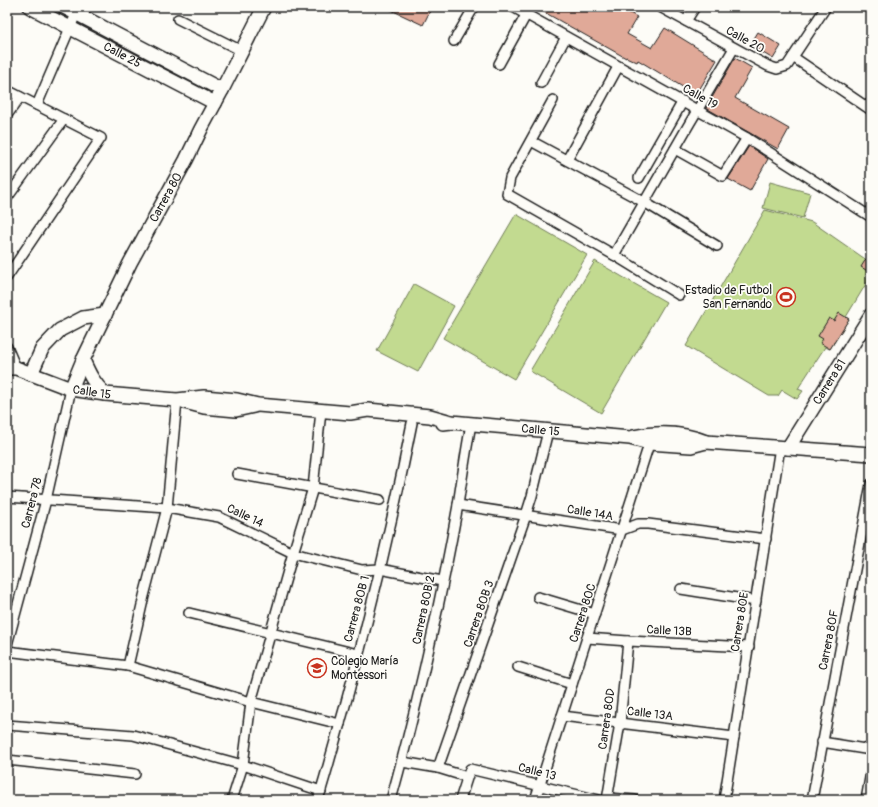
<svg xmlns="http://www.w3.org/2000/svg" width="878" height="807" viewBox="0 0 878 807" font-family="Pangolin,sans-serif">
<rect width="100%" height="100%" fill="#fdfcf7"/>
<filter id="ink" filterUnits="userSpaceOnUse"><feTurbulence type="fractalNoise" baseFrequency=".025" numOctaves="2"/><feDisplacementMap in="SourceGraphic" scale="8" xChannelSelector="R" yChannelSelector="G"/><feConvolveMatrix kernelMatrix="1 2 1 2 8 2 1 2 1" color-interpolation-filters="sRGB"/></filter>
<g filter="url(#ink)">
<!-- green -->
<g fill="#c2da90" stroke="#6f7b56">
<polygon points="770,182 810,193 803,218 763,208"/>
<polygon points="765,210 812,222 871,263 871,273 868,271 865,276 869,279 846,317 849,319 830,349 825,347 799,387 798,389 803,391 797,399 782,390 778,396 769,396 686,346"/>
<polygon points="516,214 587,255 514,379 443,338"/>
<polygon points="595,261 666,302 601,413 530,371"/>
<polygon points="414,284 454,306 418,372 377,351"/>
</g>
<!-- building -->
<g fill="#e0a998" stroke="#1c1c1c">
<polygon points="385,7 432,7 423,25"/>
<polygon points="535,7 619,7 637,17 627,34 652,48 665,28 717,60 696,95 638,60 637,62 626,57 626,58"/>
<polygon points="758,32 781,46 773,59 750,45"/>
<polygon points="735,58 752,68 735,98 789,129 778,149 706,108"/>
<polygon points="749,146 768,159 750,191 728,179"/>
<polygon points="866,259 871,263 871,273 861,267"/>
<polygon points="839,313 849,319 830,349 820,343 823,339 818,336 829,318 834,321"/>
</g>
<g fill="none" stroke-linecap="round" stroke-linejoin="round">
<defs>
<g id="street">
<polyline points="513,7 747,138 871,217"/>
<polyline points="660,7 768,66 777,69 787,66 826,7"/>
<polyline points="178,19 242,51"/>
<polyline points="686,21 695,7"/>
<polyline points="454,41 474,7"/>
<polyline points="793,57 871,110"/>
<polyline points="499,64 526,15"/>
<polyline points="541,83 566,37"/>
<polyline points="7,90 101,138 7,277"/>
<polyline points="553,100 510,178 507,194 614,255 679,295"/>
<polyline points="37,105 79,7"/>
<polyline points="7,115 20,97"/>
<polyline points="531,141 644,202 717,246"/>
<polyline points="675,149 723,176 747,138"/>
<polyline points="567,160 618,67"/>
<polyline points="639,178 683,101"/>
<polyline points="7,198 64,119"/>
<polyline points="614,255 688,126 734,48"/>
<polyline points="7,347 16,368"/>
<polyline points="237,474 380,500"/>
<polyline points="7,497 167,508 219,517 293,553 362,570 380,569 442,581"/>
<polyline points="458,505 622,530 638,524 648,524 766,539"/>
<polyline points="681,589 756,601"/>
<polyline points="538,597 595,614"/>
<polyline points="189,613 358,654"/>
<polyline points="587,638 628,641 749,647"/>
<polyline points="7,645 46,500 71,389"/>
<polyline points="7,651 128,666 251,702 340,724"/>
<polyline points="128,666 144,596 167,508 177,400"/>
<polyline points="518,667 572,684"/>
<polyline points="562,716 734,737"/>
<polyline points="7,725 133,735 243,765 321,791"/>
<polyline points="822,742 871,750"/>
<polyline points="7,760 135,774"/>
<polyline points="402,762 438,768 467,777"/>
<polyline points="438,768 526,515 532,496 548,431"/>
<polyline points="607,798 635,800"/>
<polyline points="232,800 243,765 251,702 293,553 313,488 321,411"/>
<path d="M318,800C355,676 387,550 412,423"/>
<path d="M391,800C418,703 440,604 458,505C462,478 466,451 471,424"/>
<polyline points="460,800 470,769 599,800"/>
<polyline points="535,800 651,438"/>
<polyline points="607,800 620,723 628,641"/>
<polyline points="724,800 780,447"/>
<polyline points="812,800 871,484"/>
<polyline points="866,800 871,772"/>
</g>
<g id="secondary">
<path id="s1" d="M30,7L215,103"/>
<polyline points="64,7 222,90"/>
<path d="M83,360C89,374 94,384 105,394"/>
<path id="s2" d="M7,368H16L71,389L105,394L177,400L204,397L237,400L258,405L350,413L368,410L430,416L451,422"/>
<polyline points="31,374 42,349 60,330 83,318 105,315"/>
<path id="s3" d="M71,389L83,360L130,263L186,160L201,129L222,90L264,7"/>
<polyline points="185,402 204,407 236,410 254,406"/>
<path id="s4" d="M443,423L451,422L630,438L649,443L691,446L706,442"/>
<path d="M633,437C657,432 682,432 706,442L871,454"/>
<path id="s5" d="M788,448L871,315"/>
</g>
</defs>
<!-- street casing -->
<use href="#street" stroke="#1c1c1c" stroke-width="12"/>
<!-- secondary casing -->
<use href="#secondary" stroke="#1c1c1c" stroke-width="16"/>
<!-- street -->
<use href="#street" stroke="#fdfcf7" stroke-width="9"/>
<!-- secondary -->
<use href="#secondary" stroke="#fdfcf7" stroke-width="13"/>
</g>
</g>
<!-- icons -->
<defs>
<symbol id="stadium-ring" viewBox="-11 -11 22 22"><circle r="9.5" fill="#fdfcf7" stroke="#c8321e" stroke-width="1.5"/><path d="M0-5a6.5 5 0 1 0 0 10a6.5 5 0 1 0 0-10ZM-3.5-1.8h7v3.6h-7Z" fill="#c8321e"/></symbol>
<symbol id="school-ring" viewBox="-11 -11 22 22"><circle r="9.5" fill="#fdfcf7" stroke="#c8321e" stroke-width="1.5"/><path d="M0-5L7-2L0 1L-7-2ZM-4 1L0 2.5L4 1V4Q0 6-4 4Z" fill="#c8321e"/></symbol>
</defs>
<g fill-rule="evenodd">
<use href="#stadium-ring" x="775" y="286" width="22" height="22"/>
<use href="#school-ring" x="306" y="657" width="22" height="22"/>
</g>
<g text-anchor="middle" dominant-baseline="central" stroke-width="3.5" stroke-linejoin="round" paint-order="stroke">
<!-- street labels -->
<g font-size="12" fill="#1c1c1c" stroke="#fdfcf7">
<text transform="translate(745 40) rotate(29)">Calle 20</text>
<text stroke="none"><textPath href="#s1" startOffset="104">Calle 25</textPath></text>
<text transform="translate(700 97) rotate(29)">Calle 19</text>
<text stroke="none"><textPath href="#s3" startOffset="214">Carrera 80</textPath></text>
<text stroke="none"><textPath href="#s5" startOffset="78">Carrera 81</textPath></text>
<text stroke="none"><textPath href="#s2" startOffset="89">Calle 15</textPath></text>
<text stroke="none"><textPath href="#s4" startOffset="98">Calle 15</textPath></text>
<text transform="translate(32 503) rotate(-76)">Carrera 78</text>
<text transform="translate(590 513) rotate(9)">Calle 14A</text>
<text transform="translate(245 516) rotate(25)">Calle 14</text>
<text transform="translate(357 609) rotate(-75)">Carrera 80B 1</text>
<text transform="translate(424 610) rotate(-78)">Carrera 80B 2</text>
<text transform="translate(583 613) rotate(-72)">Carrera 80C</text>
<text transform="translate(479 614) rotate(-71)">Carrera 80B 3</text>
<text transform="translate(740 622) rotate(-81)">Carrera 80E</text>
<text transform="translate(669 631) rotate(3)">Calle 13B</text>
<text transform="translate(829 640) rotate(-79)">Carrera 80F</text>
<text transform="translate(650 714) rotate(7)">Calle 13A</text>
<text transform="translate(607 719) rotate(-82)">Carrera 80D</text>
<text transform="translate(537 772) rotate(14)">Calle 13</text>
</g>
<!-- poi labels -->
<g font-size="12" fill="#1c1c1c" stroke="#fdfcf7" text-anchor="end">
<text x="772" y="290">Estadio de Futbol<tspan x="772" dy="14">San Fernando</tspan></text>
<text x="331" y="661" text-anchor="start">Colegio María<tspan x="331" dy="14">Montessori</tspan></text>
</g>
</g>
<!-- margin -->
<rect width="878" height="807" fill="none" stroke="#fdfcf7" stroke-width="24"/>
<rect x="12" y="12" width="854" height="783" fill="none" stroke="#1c1c1c" stroke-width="1.5" filter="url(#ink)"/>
</svg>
